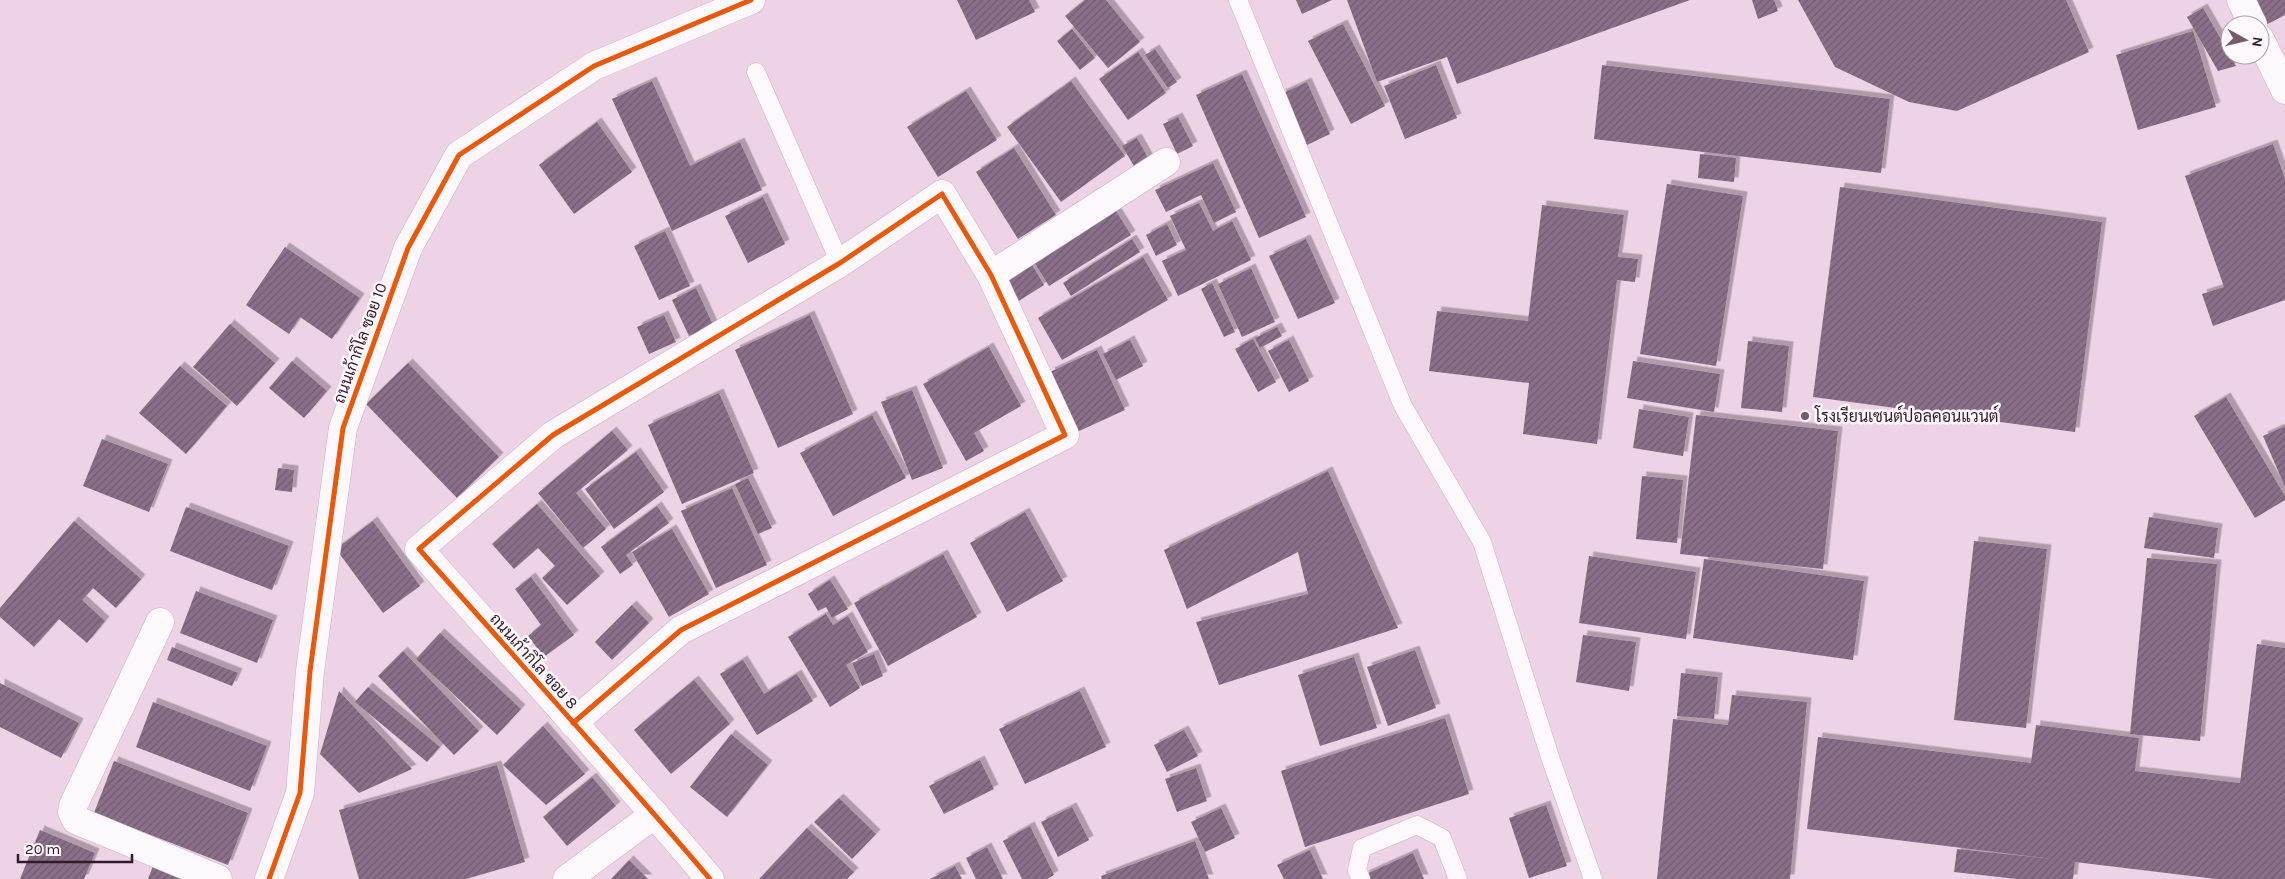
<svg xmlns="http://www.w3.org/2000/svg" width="2285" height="879" viewBox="0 0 2285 879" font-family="Karla,Sarabun,sans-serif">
<defs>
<pattern id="building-hatch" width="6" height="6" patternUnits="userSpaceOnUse" patternTransform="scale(1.25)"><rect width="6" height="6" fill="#897088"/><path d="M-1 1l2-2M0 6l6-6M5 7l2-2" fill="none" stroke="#715b6f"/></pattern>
<filter id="shadow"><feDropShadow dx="4.5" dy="-4.5" stdDeviation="0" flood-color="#0004"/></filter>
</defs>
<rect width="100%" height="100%" fill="#eed3e6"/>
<!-- building -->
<g fill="url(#building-hatch)" filter="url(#shadow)">
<polygon points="957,0 1029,0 1035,12 976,40"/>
<polygon points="1085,0 1106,0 1140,42 1108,68 1065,16"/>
<polygon points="1296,0 1332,0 1302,14"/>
<polygon points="1347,0 1690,0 1457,84 1447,57 1377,82"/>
<polygon points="1752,0 1774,0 1778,11 1758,19"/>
<polygon points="1798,0 2066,0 2089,52 1957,111 1909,102 1835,67"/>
<polygon points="2251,0 2285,0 2285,15 2264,26"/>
<polygon points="2203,8 2230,55 2236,66 2218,71 2187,17"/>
<polygon points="1343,24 1385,106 1351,124 1308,41"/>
<polygon points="1072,29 1095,58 1080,70 1057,41"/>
<polygon points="2193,31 2216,107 2138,130 2116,55"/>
<polygon points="1155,49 1177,82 1168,88 1145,55"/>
<polygon points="1138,52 1166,93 1128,120 1099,79"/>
<polygon points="1436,65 1457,118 1405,139 1384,86"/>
<polygon points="1602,65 1890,99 1881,173 1594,139"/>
<polygon points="1242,74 1306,217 1259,238 1196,95"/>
<polygon points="652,81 690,166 740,142 762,190 672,231 612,99"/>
<polygon points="1071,81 1125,156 1061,202 1007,127"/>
<polygon points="1307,82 1330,134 1305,146 1281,94"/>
<polygon points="966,91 997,140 938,177 907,127"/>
<polygon points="1178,117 1193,146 1177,154 1163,124"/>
<polygon points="597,122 632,172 574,214 539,165"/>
<polygon points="1137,138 1151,163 1137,171 1122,146"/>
<polygon points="2273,144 2285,179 2285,300 2213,326 2202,294 2224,287 2185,176"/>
<polygon points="1014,148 1056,215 1018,239 976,172"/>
<polygon points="1700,154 1736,158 1734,182 1698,178"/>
<polygon points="1213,163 1236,212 1214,223 1201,195 1166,212 1155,190"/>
<polygon points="1667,184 1743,196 1716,366 1640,354"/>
<polygon points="1840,187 2102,222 2075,432 1813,397"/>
<polygon points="763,197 785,244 748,263 725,216"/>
<polygon points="1199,203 1213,231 1232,221 1251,260 1178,296 1162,261 1186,250 1170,216"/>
<polygon points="1542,205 1624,215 1618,257 1638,259 1635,282 1617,280 1597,444 1523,434 1529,383 1429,371 1437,311 1528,321"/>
<polygon points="1116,211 1131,235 1049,286 1034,262"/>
<polygon points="1167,224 1177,245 1156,256 1146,235"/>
<polygon points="665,231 690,286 659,300 634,246"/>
<polygon points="1132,239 1140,252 1071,296 1063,283"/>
<polygon points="1306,239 1335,303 1298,319 1269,256"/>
<polygon points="285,247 360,298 332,339 300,317 289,334 246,305"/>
<polygon points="1143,257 1168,300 1062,360 1038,318"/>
<polygon points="1031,263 1044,285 1017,302 1003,279"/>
<polygon points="1251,268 1275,322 1242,337 1218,284"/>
<polygon points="1212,283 1235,332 1224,337 1201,289"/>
<polygon points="696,288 713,325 689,336 672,300"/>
<polygon points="664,315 676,342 649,354 637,327"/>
<polygon points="810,315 853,414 778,448 735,350"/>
<polygon points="230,324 275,363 237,406 193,367"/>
<polygon points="1277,327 1282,336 1260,348 1255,338"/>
<polygon points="1253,339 1276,382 1258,392 1235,349"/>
<polygon points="1130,340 1143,366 1116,380 1103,354"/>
<polygon points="1289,340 1309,381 1289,392 1268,351"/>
<polygon points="1748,341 1789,346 1782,412 1741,408"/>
<polygon points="989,347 1021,406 974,433 984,451 966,461 923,384"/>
<polygon points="1097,350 1125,410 1077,432 1050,372"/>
<polygon points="292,361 327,391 304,418 269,388"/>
<polygon points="1633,361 1720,374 1714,412 1627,398"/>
<polygon points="408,363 499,457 457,498 366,404"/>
<polygon points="180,366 227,406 186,454 139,413"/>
<polygon points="912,390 943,468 912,480 881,402"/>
<polygon points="719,393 754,473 682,504 648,425"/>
<polygon points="2226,397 2285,496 2285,500 2255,518 2194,416"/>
<polygon points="1639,409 1689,417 1683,456 1633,448"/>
<polygon points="872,415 906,478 833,516 800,453"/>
<polygon points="1696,415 1838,431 1823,569 1680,554"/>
<polygon points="2285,426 2285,487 2263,436"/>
<polygon points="612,431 628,450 576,493 606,529 583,548 538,493"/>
<polygon points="102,439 168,464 149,512 83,486"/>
<polygon points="636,452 664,492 614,529 585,489"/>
<polygon points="278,468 294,470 292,492 275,490"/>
<polygon points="1328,471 1398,628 1219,685 1196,622 1308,594 1298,552 1187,609 1164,550"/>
<polygon points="1642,476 1683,480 1677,543 1636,539"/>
<polygon points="748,478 772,528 758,534 735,484"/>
<polygon points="732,488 767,565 716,588 681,511"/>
<polygon points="537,504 600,576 567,605 542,578 555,566 538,548 514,569 492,544"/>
<polygon points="657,506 669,523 626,555 633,565 620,574 601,547"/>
<polygon points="186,507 289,546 272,590 170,551"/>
<polygon points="1025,512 1063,581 1007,612 970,543"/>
<polygon points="2149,517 2218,528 2214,558 2144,548"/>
<polygon points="74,521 141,579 116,608 93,588 82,600 105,621 87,643 59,619 34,647 0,617 0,608"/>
<polygon points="373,521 420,586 383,613 336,549"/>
<polygon points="672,529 709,594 669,617 632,552"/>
<polygon points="1974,541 2047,549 2026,728 1954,720"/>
<polygon points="943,554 977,617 888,666 854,603"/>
<polygon points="1589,556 1696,572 1686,639 1579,623"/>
<polygon points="2147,558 2217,564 2200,741 2130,734"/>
<polygon points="1704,559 1864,581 1853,660 1693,638"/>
<polygon points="531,577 574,635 544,657 528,636 541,625 515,589"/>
<polygon points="830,580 848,609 832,618 826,607 818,611 808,594"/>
<polygon points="196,591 273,620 257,663 180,633"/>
<polygon points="632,605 649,623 612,660 595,642"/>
<polygon points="826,614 833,625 848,616 868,652 846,665 860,688 830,707 788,637"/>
<polygon points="440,633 521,709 497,735 416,659"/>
<polygon points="1583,635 1636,642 1629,691 1576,682"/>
<polygon points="2257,644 2285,648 2285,879 2216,879 2075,862 2073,879 2017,879 1954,872 1957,849 2053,859 1807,829 1818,737 2031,763 2036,725 2139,738 2135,771 2240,783"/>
<polygon points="172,647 238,673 232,686 167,660"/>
<polygon points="1415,650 1436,708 1388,726 1367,667"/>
<polygon points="403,651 479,731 454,755 378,676"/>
<polygon points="874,654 883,676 862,686 852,663"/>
<polygon points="1354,657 1377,728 1320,746 1298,675"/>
<polygon points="743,660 764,694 797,674 813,701 757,735 720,674"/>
<polygon points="1681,673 1718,677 1714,719 1677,716"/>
<polygon points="694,680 730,724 671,774 634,730"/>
<polygon points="0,683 79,723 61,758 0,727"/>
<polygon points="368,687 440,747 427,762 355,702"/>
<polygon points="339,691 412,769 359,793 320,754"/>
<polygon points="1080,691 1106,747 1025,784 999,729"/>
<polygon points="1732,695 1807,702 1790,879 1657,879 1673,719 1728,725"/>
<polygon points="153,702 267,746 250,791 136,747"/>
<polygon points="1445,718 1469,794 1305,847 1281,771"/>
<polygon points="543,726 585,774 546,805 503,765"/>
<polygon points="1184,730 1198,756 1167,772 1154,745"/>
<polygon points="731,734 768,765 727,817 690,787"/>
<polygon points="980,760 994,789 944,814 929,786"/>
<polygon points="114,761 248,813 228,865 94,813"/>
<polygon points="497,765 525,862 466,879 359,879 339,810"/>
<polygon points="1196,768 1207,801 1177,812 1165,779"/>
<polygon points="592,777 616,806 567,846 543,817"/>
<polygon points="839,798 876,834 852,859 814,822"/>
<polygon points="1546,805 1567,866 1529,878 1509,818"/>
<polygon points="1072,807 1089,840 1058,857 1041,822"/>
<polygon points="1221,808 1235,838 1205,852 1191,822"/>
<polygon points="1030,826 1054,875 1047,879 1022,879 1003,841"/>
<polygon points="807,828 854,872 847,879 759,879"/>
<polygon points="40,830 95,853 84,879 20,879"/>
<polygon points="1195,841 1209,879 1102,879 1101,876"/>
<polygon points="987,847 1003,879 976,879 966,858"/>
<polygon points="1310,850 1323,879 1284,879 1277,865"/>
<polygon points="1413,853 1424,879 1366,879 1364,875"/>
<polygon points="629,860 648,879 611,879"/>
<polygon points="153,866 186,879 148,879"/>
<polygon points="955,866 962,879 930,879"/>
</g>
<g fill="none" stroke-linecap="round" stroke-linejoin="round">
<defs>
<g id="service">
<polyline points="1238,0 1403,406 1482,542 1550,757 1593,879"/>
<polyline points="756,72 840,263"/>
<polyline points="1361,879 1357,870 1362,848 1417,825 1442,838 1458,879"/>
</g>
<g id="minor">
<polyline points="2241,0 2253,25"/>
<polyline points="2260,39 2285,90"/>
<polyline points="991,275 1166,162"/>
<polyline points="160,622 73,806 72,812 76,820 218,879"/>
<path d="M573,723L681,630L1065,435L991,275L942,194L840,263L553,435L419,549C516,659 615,767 710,879"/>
<polyline points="269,879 300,793 310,671 343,428 408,248 459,155 594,66 751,0"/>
<polyline points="567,879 655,814"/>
</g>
</defs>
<!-- service casing -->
<use href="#service" stroke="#c8b1c2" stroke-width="19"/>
<!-- minor casing -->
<use href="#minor" stroke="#c8b1c2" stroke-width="29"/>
<!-- service -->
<use href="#service" stroke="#fcf8fb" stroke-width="18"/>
<!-- minor -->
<use href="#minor" stroke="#fcf8fb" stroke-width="28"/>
<defs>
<g id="cycleway">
<path d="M573,723L681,630L1065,435L991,275L942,194L840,263L553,435L419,549C516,659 615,767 710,879"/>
<polyline points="269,879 300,793 310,671 343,428 408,248 459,155 594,66 751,0"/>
</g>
</defs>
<!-- cycleway casing -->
<use href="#cycleway" stroke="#fef7fc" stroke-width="8"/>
<!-- cycleway -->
<use href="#cycleway" stroke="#e8590c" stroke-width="5"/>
</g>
<!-- markers -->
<circle fill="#745b6c" stroke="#fef7fc" stroke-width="2" cx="1805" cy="416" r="5"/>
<g text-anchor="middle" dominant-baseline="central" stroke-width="5" stroke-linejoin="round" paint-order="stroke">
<!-- street labels -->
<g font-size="16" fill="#321a2b" stroke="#fef7fc">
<text transform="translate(360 343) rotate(-70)">ถนนเก้ากิโล ซอย 10</text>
<text transform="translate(534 661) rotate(48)">ถนนเก้ากิโล ซอย 8</text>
</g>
<!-- poi labels -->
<g font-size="16" fill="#321a2b" stroke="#fef7fc" text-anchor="start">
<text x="1815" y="416">โรงเรียนเซนต์ปอลคอนแวนต์</text>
</g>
</g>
<!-- north arrow -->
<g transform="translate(2245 40) rotate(98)"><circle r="24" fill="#fef7fc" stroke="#ac9fa8"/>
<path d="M0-4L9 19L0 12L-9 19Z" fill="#745b6c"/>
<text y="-8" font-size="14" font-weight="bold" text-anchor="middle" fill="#321a2b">N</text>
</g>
<!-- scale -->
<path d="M18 854v8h114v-8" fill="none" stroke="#321a2b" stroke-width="2.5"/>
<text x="25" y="854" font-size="15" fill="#321a2b" stroke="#fef7fc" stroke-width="4" paint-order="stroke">20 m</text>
</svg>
